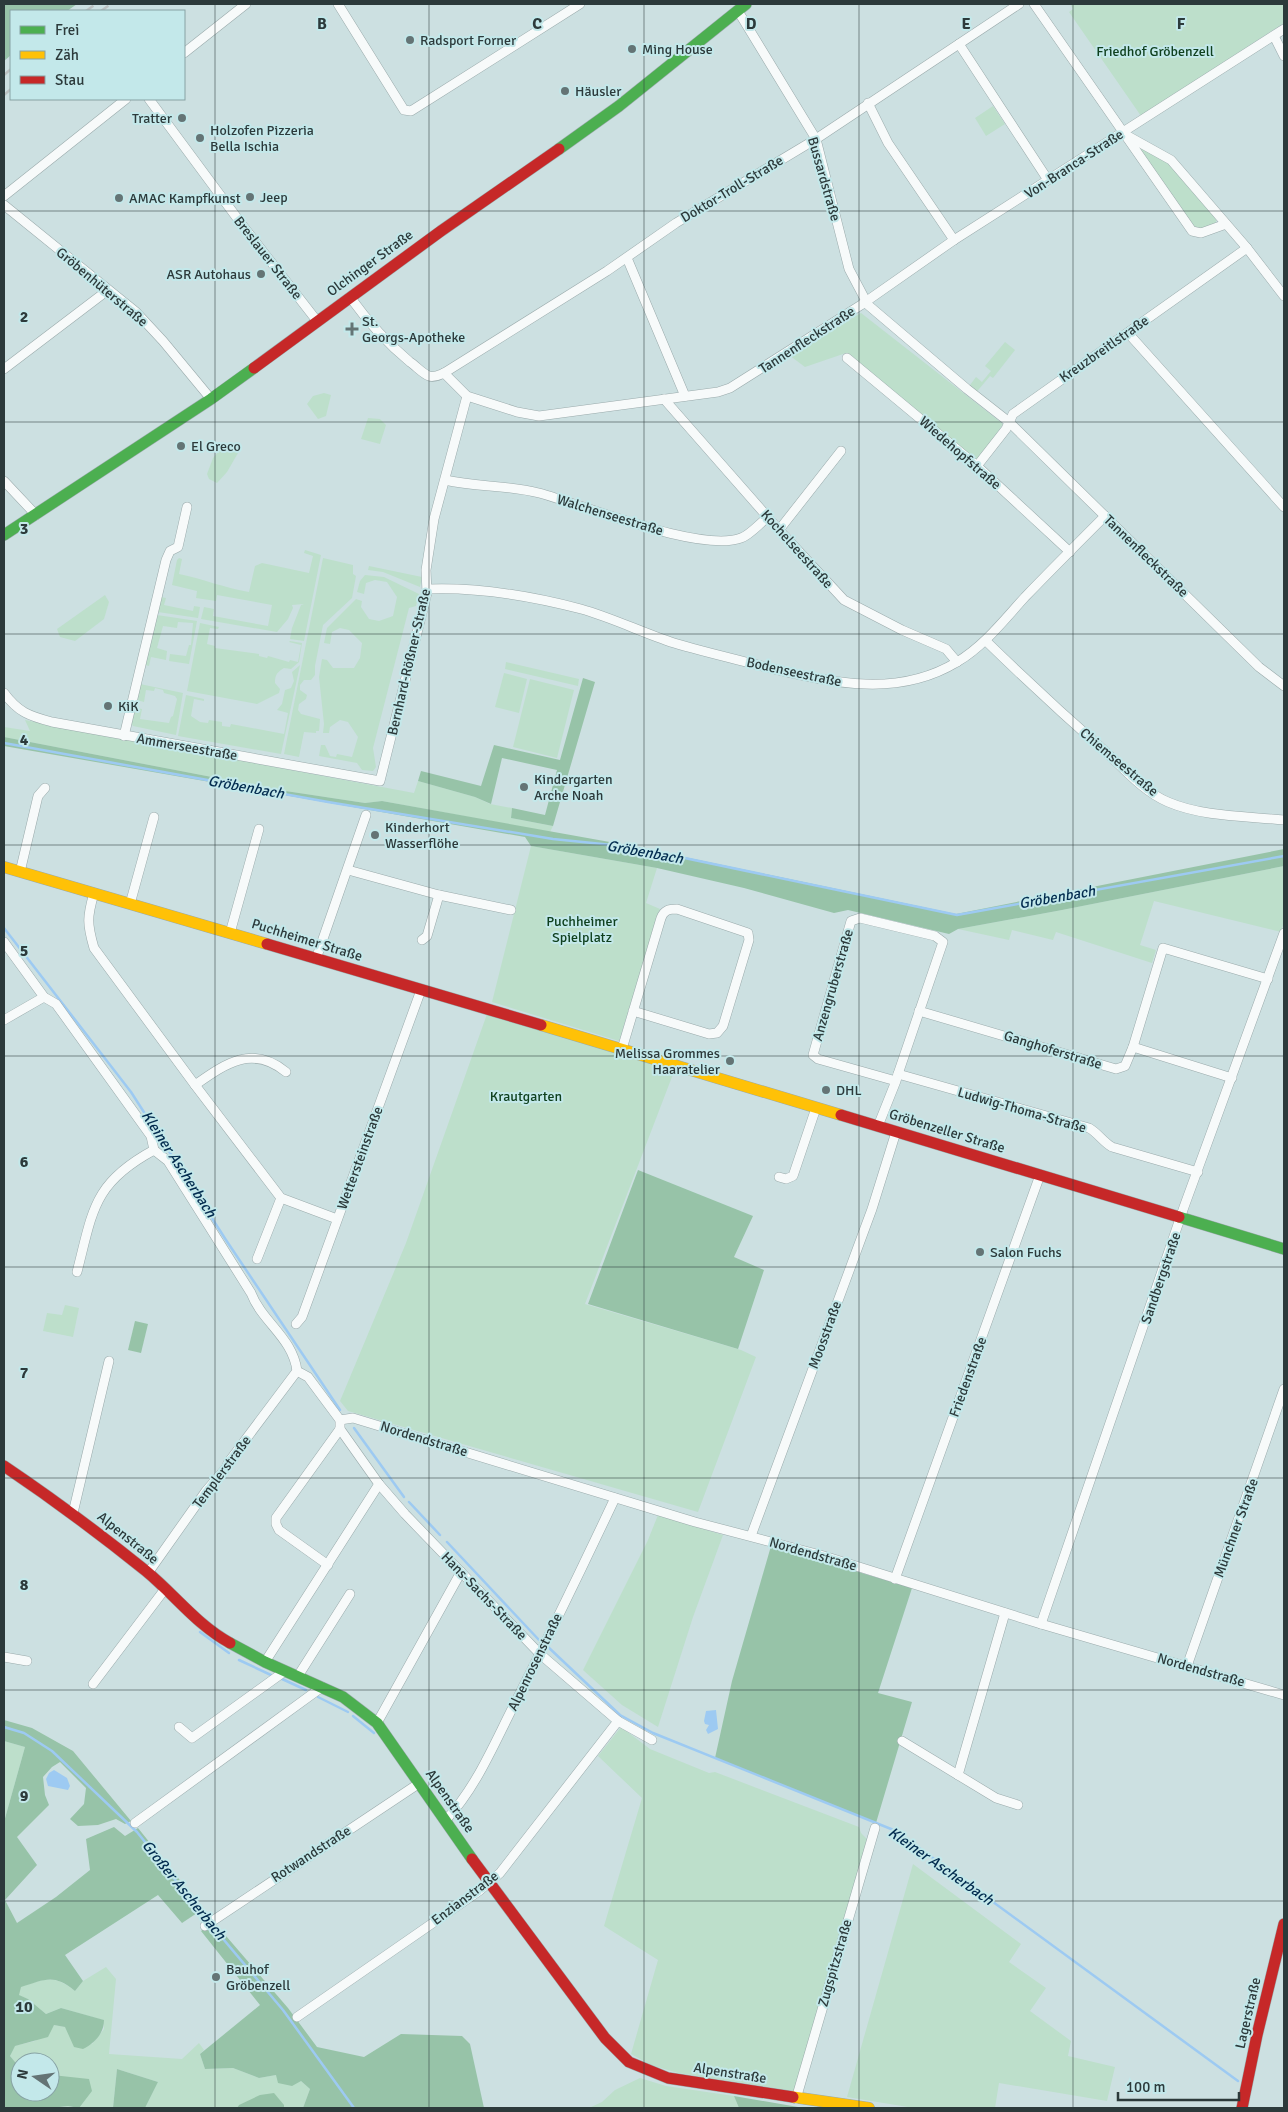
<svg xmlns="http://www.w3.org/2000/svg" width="1288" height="2112" viewBox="0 0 1288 2112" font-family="Signika,sans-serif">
<rect width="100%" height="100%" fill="#cce0e1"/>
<!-- green -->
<g fill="#bddfcb">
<polygon points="1070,4 1284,4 1284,23 1141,116 1069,12 1073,9"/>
<polygon points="993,106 1005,124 986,136 975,118"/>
<polygon points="1126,136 1168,162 1217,219 1215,224 1200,231 1191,227"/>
<polygon points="861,313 1003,424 977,462 846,353 805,367 789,355"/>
<polygon points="1005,342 1015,350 993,378 990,376 974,395 967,389 976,377 982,382 991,371 985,366"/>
<polygon points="324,393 331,395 326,416 318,419 307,404 313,396"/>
<polygon points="368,418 380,419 386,425 380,444 361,439"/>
<polygon points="226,443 238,453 227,472 217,483 209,479 207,474 213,458"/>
<path d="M305,550L321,555L304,641L290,639L292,628L301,605L304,604L292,605L293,608L288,619L277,632L201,619L204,607L214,609L213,616L268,626L272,605L217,595L216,601L196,598L197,591L172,585L177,560L179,558L182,559L179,574C203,579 225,588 249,592L255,566L262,563L309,573L313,556L304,553Z"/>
<polygon points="323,558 353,565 353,574 356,576 352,598 323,625 315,666 315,675 311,680 304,680 300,685 300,690 307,695 306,699 299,704 298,710 301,714 320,719 319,731 316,731 316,733 304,732 299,757 284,754"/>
<polygon points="369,566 422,577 420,587 383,572 368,570"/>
<polygon points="365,575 384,577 419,594 416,606 409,608 373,748 376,767 373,771 362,770 357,763 319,756 321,745 325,745 330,756 336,757 337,754 352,757 358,737 348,722 340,720 330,727 329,733 323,733 324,724 319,677 322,659 327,660 333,668 354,668 360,658 362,643 349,630 340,628 332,632 330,644 324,643 327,628 356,599 362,601 361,607 369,619 379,621 393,616 397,597 387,582 375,580 366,583 364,594 357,592 360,581"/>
<polygon points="105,595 109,602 104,619 75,641 60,637 57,629"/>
<polygon points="161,597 166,598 164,605 193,611 194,606 200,607 198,618 158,612"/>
<polygon points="157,615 197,621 189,664 169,661 170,654 186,656 189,645 191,645 193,623 178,622 177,628 163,626 157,648 167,651 166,660 151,657 149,666 145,665"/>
<path d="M200,623L219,627L218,629L210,628L207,644L215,646V648L259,654V656L267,658L268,656L289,662L290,660L298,662L301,645L289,642L290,641L302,643L299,662L291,669L284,668C277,672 275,675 275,683L280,689L279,693L257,704L187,691Z"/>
<polygon points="506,662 579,679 578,686 505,669"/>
<polygon points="300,665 281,754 178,736 186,695 204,699 204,701 194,699 191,716 200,722 208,723 209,720 222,722 222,726 230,727 231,724 284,734 288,713 277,710 282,704 285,690 291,688 294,681 292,672"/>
<polygon points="504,673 527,679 519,713 495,707"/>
<polygon points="530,679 574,690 557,758 513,747"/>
<polygon points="140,684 183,693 176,735 133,726 131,723 135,708 142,709 140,719 169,723 171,717 173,716 177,699 175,696 164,693 163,690 155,688 154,691 146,690 144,702 137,700"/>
<polygon points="25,720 414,793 418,781 475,797 490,804 512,808 511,818 553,826 550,832 382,801 365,803 279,790 4,737 4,727 30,731"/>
<polygon points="531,846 657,868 646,903 660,909 619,1041 492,1002"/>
<polygon points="1284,866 1284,922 1281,932 1154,901 1140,945 1156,950 1152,963 1056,932 1053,940 1012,930 1009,940 958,929 1062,910"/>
<polygon points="487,1014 675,1069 585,1304 741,1350 756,1357 698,1512 348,1411 340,1401 406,1243"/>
<polygon points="65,1305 79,1308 73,1337 43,1331 47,1313 62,1315"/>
<polygon points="658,1515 723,1535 693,1617 658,1727 622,1705 583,1670 648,1540"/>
<polygon points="621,1727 650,1749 709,1773 715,1772 859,1827 861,1833 868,1840 794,2091 678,2073 651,2065 631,2054 658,1960 604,1926 642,1798 598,1756"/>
<polygon points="4,1741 25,1747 4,1822"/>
<polygon points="913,1864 1021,1944 1009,1962 1046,1988 1030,2011 1071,2041 1068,2056 1115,2067 1107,2101 999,2083 995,2108 914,2108 847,2097"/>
<path d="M106,1967L116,1979L109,2054L182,2059L199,2043L204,2050L200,2054L205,2069L233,2068L259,2078L276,2075L301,2081L310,2089L303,2108H284V2105H239L237,2108H145L158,2082L117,2069L113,2108H51L68,2106L79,2108L53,2075H50V2062H20V2068L10,2056L14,2046L35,2041L54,2025L65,2027L92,2044L104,2029L103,2020L61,2008L46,2014L28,1999L18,1995L21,1986C46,1980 52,1973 75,1991L83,1981Z"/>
<polygon points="640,2078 666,2086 734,2096 739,2108 589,2108 602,2102 615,2090"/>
</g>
<!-- forest -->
<g fill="#97c3a8">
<polygon points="4,4 77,4 67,11 11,11 11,55 4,61"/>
<polygon points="583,678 595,682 553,826 511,818 512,808 545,815 557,770 502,758 491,804 475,797 418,781 421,771 481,786 494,745 560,760"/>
<polygon points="4,737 279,790 365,803 382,801 632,846 956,914 1284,849 1284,866 1062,910 958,929 949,934 848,910 834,913 744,888 657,868 531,846 525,837 4,746"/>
<polygon points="638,1170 753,1216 734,1257 764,1270 738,1349 588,1304"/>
<polygon points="135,1321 148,1324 141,1353 128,1350"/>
<polygon points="771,1546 912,1588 878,1693 912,1702 876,1823 715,1758 732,1681"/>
<path d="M4,1720L32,1728L73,1751L131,1821L125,1824L116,1819L98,1825L78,1826L70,1819L84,1804L86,1788L60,1762L52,1767L43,1777L45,1795L49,1805L17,1837L37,1865L5,1900L17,1923L56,1897L90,1870L86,1839L114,1827L125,1836L138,1828L203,1909L182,1923L158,1895L65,1955L83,1981L75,1991C53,1973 45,1980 21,1987L19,1995L28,1999L46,2014L61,2008L104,2020C104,2033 95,2043 83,2049L74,2047L65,2027L54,2025L48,2037L15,2046L10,2056L20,2068V2092H50V2075H52L89,2079L92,2091L79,2108L68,2106L51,2108H4V1822L25,1747L4,1741Z"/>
<polygon points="214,1922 288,2008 317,2047 364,2057 401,2034 462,2036 470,2044 484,2108 303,2108 310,2089 301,2081 292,2086 278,2083 276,2075 259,2078 233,2068 205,2069 200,2054 260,2005 201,1931"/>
<polygon points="117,2069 158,2082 145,2108 113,2108"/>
<polygon points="274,2093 284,2105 284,2108 237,2108 239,2105 260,2095"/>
<polygon points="734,2096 798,2107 739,2108"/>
</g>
<!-- water -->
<g fill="#9dcaf2">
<polygon points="716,1710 718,1729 708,1734 706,1730 709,1725 705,1724 704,1721 706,1711"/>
<polygon points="54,1770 67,1778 70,1786 68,1790 48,1786 46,1779 49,1773"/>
</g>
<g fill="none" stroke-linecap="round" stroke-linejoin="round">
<!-- stream -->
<g stroke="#9dcaf2" stroke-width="2.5">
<polyline points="4,743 328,802 553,839 632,847 957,915 1284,856"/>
<polyline points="4,928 131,1092 226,1240 340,1410"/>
<polyline points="354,1428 404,1497"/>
<polyline points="409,1502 440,1535"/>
<polyline points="447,1542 539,1640"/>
<polyline points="200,1632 229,1653"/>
<polyline points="547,1646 620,1715 653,1733 896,1831 1238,2081"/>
<polyline points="239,1660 271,1675"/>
<polyline points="280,1678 306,1690"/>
<polyline points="318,1697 348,1712"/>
<polyline points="353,1716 374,1733"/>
<polyline points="4,1727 24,1733 52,1751 137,1832 208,1921 283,2010 354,2108"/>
</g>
<defs>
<g id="street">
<polyline points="338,4 404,110 411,111 580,4"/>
<polyline points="1034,4 1192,231 1201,233 1226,224"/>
<polyline points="738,11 816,139 849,269 868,305 967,389 1009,422 1259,667 1284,686"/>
<polyline points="1274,36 1284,56"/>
<polyline points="959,44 1048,180"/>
<polyline points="184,53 246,4"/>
<polyline points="149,99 243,226 317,321"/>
<polyline points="868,103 888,143 954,240"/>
<polyline points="1126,135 1171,160 1247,248 1284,296"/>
<polyline points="4,196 126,99"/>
<polyline points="4,205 136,312 163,341 211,399"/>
<polyline points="627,258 685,396"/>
<path d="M350,297C368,322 387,343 410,362C416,366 423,374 429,376C434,378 439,375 444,373L607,271L676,223L816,139L1019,4"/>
<polyline points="1128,333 1284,507"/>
<polyline points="847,358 977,466 1070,552"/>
<polyline points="4,369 108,290"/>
<polyline points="444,373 467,396 517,412 539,416 718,392 730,388 861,305 954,240 1284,29"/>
<polyline points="664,399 779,530 844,600 902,630 946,649 957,662"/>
<polyline points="977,466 1006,429 1013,414 1247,248"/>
<path d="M445,480C476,487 508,485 539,493C584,505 700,553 741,538C750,535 760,523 768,517"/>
<polyline points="4,481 36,515"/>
<polyline points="779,530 841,451"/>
<path d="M428,589C479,587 531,596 581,609C613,618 643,633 674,643C704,652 735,659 766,667C830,682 896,699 957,662C984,646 1004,620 1025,597C1051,570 1078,543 1105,516"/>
<path d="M986,641C1025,679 1065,716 1106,752C1124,769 1144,792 1168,802C1203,817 1246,816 1284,820"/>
<path d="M4,693C18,712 29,716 52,722L380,781L427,593L426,570L434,519L467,396"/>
<polyline points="124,736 166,560 170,551 178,547 187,507"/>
<polyline points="348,870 439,895 511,910"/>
<polyline points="20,872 38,796 45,788"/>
<path d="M94,893C87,917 87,924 94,948L195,1085L281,1198L337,1219"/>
<polyline points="130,904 154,817"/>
<polyline points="230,933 259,829"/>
<polyline points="422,940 427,936 439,895"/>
<path d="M4,942L44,997L56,1004L151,1136L154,1150L168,1161L251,1293C262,1322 293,1338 297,1371L308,1377L340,1420V1429L379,1484L405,1514L540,1654L618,1721L652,1740"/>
<polyline points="316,959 366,815"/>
<polyline points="919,1011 1116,1069 1125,1066 1133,1047 1232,1078"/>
<polyline points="4,1020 44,997"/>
<polyline points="1133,1047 1163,948 1268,979"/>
<path d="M622,1049L661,918C664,910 669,909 677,909L748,933L749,940L723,1026L717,1033L709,1034L633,1011"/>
<path d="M898,1074L1089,1128C1098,1133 1103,1142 1112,1147L1198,1172"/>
<path d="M195,1085C225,1064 252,1044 286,1072"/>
<polyline points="878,1126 896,1081 898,1074 943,942 935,936 860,918 851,921 813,1055 818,1059 896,1081"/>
<polyline points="779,1177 786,1179 793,1176 816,1108"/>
<polyline points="257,1259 281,1198"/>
<path d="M77,1272C93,1210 93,1183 154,1150"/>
<polyline points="296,1324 302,1317 421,990"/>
<polyline points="340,1420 353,1418 695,1522 824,1556 1041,1624 1284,1695"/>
<polyline points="73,1513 109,1361"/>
<polyline points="751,1536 872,1209 896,1132"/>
<polyline points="328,1565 279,1530 276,1524 276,1518 340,1429"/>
<polyline points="148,1573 206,1491 226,1468 228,1463 297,1371"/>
<polyline points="895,1579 1040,1175"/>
<polyline points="1041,1624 1184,1207 1284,933"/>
<polyline points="4,1657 27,1661"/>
<polyline points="265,1662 379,1484"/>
<polyline points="1187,1666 1284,1389"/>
<polyline points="298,1676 350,1594"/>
<polyline points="93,1684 165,1589"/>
<polyline points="377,1723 461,1572"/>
<polyline points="179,1727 192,1738 285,1671"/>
<polyline points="902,1741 996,1798 1018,1805"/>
<polyline points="958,1775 1005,1613"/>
<path d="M445,1821C476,1788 493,1746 513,1707C548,1638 582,1568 615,1498"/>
<polyline points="135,1823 322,1687"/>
<polyline points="205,1926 418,1784"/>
<polyline points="297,2017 479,1891 500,1873 618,1721"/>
<polyline points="796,2099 875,1828"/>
</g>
<g id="fast">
<polyline points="559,149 619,106 746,4"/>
<polyline points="4,535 211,399 254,368"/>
<polyline points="1179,1217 1284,1249"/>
<polyline points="230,1643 265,1662 343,1697 377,1723 472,1859"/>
</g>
<g id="slow">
<polyline points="4,867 267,944"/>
<polyline points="541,1025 841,1115"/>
<polyline points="793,2097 869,2108"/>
</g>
<g id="jam">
<polyline points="254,368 441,231 559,149"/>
<polyline points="267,944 541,1025"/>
<polyline points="841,1115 1179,1217"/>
<path d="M4,1466C53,1499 100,1534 146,1571C175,1595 197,1625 230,1643"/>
<polyline points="472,1859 605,2038 629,2062 668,2078 793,2097"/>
<polyline points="1242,2108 1257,2035 1284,1924"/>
</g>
</defs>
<!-- street casing -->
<use href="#street" stroke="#9aaaab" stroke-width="10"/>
<!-- fast casing -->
<use href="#fast" stroke="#9aaaab" stroke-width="12"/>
<!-- slow casing -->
<use href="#slow" stroke="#9aaaab" stroke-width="12"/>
<!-- jam casing -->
<use href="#jam" stroke="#9aaaab" stroke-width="12"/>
<!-- street -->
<use href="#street" stroke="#f7fafa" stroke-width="9"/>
<!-- fast -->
<use href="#fast" stroke="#4caf50" stroke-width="11"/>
<!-- slow -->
<use href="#slow" stroke="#ffc107" stroke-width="11"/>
<!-- jam -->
<use href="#jam" stroke="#c62828" stroke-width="11"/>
<!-- rail -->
<g stroke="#bcc1c1" stroke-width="2.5" stroke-dasharray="9 9" stroke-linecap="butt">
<polyline points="86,11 96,4"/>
<polyline points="101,11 111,4"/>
<polyline points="4,75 11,69"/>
<polyline points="4,95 11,89"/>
</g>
</g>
<!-- grid -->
<path fill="none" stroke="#2c3a3b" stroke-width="1" stroke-opacity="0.55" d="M215,4V2108M429,4V2108M644,4V2108M859,4V2108M1073,4V2108M4,211H1284M4,422H1284M4,634H1284M4,845H1284M4,1056H1284M4,1267H1284M4,1478H1284M4,1690H1284M4,1901H1284"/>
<!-- markers -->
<g fill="#647475" stroke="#c3e8ea" stroke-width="2">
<circle cx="410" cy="40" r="5"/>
<circle cx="632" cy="49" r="5"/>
<circle cx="565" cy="91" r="5"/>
<circle cx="182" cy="118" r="5"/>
<circle cx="200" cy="138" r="5"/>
<circle cx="250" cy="197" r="5"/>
<circle cx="119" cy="198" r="5"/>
<circle cx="261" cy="274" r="5"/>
<path d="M349.5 321.5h5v5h5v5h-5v5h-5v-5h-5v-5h5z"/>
<circle cx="181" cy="446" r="5"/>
<circle cx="108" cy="706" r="5"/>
<circle cx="524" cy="787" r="5"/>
<circle cx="375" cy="835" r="5"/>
<circle cx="730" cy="1061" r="5"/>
<circle cx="826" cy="1090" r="5"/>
<circle cx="980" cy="1252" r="5"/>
<circle cx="216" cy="1977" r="5"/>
</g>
<g text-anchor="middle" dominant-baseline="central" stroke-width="4" stroke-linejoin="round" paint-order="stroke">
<!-- poi labels -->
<g font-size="14" fill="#2c3a3b" stroke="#c3e8ea" text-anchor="start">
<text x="420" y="40">Radsport Forner</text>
<text x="642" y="49">Ming House</text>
<text x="575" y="91">Häusler</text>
<text x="172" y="118" text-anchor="end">Tratter</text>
<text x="210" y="130">Holzofen Pizzeria<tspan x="210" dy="16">Bella Ischia</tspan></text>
<text x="260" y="197">Jeep</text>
<text x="129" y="198">AMAC Kampfkunst</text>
<text x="251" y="274" text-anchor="end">ASR Autohaus</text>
<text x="362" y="321">St.<tspan x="362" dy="16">Georgs-Apotheke</tspan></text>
<text x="191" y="446">El Greco</text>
<text x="118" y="706">KiK</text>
<text x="534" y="779">Kindergarten<tspan x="534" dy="16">Arche Noah</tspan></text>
<text x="385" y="827">Kinderhort<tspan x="385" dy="16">Wasserflöhe</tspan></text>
<text x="720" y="1053" text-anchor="end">Melissa Grommes<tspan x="720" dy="16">Haaratelier</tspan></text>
<text x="836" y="1090">DHL</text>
<text x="990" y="1252">Salon Fuchs</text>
<text x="226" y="1969">Bauhof<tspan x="226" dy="16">Gröbenzell</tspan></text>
</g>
<!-- park labels -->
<g font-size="14" fill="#0f401e" stroke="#c3e8ea">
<text x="1155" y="51">Friedhof Gröbenzell</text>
<text x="582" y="921">Puchheimer<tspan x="582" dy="16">Spielplatz</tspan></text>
<text x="526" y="1096">Krautgarten</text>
</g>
<!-- street labels -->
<g font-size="14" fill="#2c3a3b" stroke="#c3e8ea">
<text transform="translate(1074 164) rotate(-33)">Von-Branca-Straße</text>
<text transform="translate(824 179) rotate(74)">Bussardstraße</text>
<text transform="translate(732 189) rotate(-31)">Doktor-Troll-Straße</text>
<text transform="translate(268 258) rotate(52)">Breslauer Straße</text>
<text transform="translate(370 263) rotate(-36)">Olchinger Straße</text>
<text transform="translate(102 287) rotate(40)">Gröbenhüterstraße</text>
<text transform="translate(807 340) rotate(-33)">Tannenfleckstraße</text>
<text transform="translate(1104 349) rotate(-35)">Kreuzbreitlstraße</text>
<text transform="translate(960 453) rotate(41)">Wiedehopfstraße</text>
<text transform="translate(610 515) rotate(17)">Walchenseestraße</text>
<text transform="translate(797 549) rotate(48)">Kochelseestraße</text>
<text transform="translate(1146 556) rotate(44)">Tannenfleckstraße</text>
<text transform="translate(409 662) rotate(-77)">Bernhard-Rößner-Straße</text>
<text transform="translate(794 672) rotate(12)">Bodenseestraße</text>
<text transform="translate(187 747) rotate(10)">Ammerseestraße</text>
<text transform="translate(1119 762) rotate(40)">Chiemseestraße</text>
<text transform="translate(307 940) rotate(17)">Puchheimer Straße</text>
<text transform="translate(833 985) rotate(-74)">Anzengruberstraße</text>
<text transform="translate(1053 1050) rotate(17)">Ganghoferstraße</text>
<text transform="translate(1022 1110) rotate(16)">Ludwig-Thoma-Straße</text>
<text transform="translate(947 1131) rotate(17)">Gröbenzeller Straße</text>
<text transform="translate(360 1158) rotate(-70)">Wettersteinstraße</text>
<text transform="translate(1161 1278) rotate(-71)">Sandbergstraße</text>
<text transform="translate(825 1335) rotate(-70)">Moosstraße</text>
<text transform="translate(968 1377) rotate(-70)">Friedenstraße</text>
<text transform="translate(424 1439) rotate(17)">Nordendstraße</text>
<text transform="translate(222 1472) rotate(-53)">Templerstraße</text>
<text transform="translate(1236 1528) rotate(-70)">Münchner Straße</text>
<text transform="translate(128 1538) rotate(39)">Alpenstraße</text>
<text transform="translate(813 1554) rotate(16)">Nordendstraße</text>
<text transform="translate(484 1596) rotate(46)">Hans-Sachs-Straße</text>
<text transform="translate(535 1662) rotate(-64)">Alpenrosenstraße</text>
<text transform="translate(1201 1670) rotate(16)">Nordendstraße</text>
<text transform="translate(450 1801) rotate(55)">Alpenstraße</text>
<text transform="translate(311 1854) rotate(-33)">Rotwandstraße</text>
<text transform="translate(465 1898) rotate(-37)">Enzianstraße</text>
<text transform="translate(835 1963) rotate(-74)">Zugspitzstraße</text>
<text transform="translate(1248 2013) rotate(-77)">Lagerstraße</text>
<text transform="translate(730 2073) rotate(9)">Alpenstraße</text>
</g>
<!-- water labels -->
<g font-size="15" font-style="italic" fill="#032c4f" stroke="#c3e8ea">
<text transform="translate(246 787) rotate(10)">Gröbenbach</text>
<text transform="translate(645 852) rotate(10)">Gröbenbach</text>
<text transform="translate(1057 897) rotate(-10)">Gröbenbach</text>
<text transform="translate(179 1164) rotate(57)">Kleiner Ascherbach</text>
<text transform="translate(941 1866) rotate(35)">Kleiner Ascherbach</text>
<text transform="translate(184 1890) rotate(51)">Großer Ascherbach</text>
</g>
</g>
<g font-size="16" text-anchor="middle" font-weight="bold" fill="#2c3a3b" stroke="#c3e8ea" stroke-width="4" stroke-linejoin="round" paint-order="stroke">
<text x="322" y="29">B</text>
<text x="537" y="29">C</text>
<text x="751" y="29">D</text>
<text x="966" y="29">E</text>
<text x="1181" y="29">F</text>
<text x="24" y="322">2</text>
<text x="24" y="534">3</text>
<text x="24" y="745">4</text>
<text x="24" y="956">5</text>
<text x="24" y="1167">6</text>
<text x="24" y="1378">7</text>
<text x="24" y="1590">8</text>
<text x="24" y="1801">9</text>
<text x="24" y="2012">10</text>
</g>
<!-- border -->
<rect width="1288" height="2112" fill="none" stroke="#2c3a3b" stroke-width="10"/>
<!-- legend -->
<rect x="10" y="10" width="175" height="90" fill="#c3e8ea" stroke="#87a2a4"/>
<rect x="20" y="26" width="25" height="8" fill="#4caf50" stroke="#87a2a4"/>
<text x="55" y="35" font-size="15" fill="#2c3a3b">Frei</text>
<rect x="20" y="51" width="25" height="8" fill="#ffc107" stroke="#87a2a4"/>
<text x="55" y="60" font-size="15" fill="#2c3a3b">Zäh</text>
<rect x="20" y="76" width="25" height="8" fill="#c62828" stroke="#87a2a4"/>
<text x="55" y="85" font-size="15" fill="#2c3a3b">Stau</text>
<!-- north arrow -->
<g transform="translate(35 2077) rotate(283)"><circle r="24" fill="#c3e8ea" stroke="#87a2a4"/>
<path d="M0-4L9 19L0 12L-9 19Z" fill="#647475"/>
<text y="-8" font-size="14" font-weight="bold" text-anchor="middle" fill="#2c3a3b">N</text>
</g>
<!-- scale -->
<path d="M1118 2092v8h121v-8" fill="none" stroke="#2c3a3b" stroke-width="2.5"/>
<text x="1126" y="2092" font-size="15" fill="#2c3a3b" stroke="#c3e8ea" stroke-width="4" paint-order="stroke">100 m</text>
</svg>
